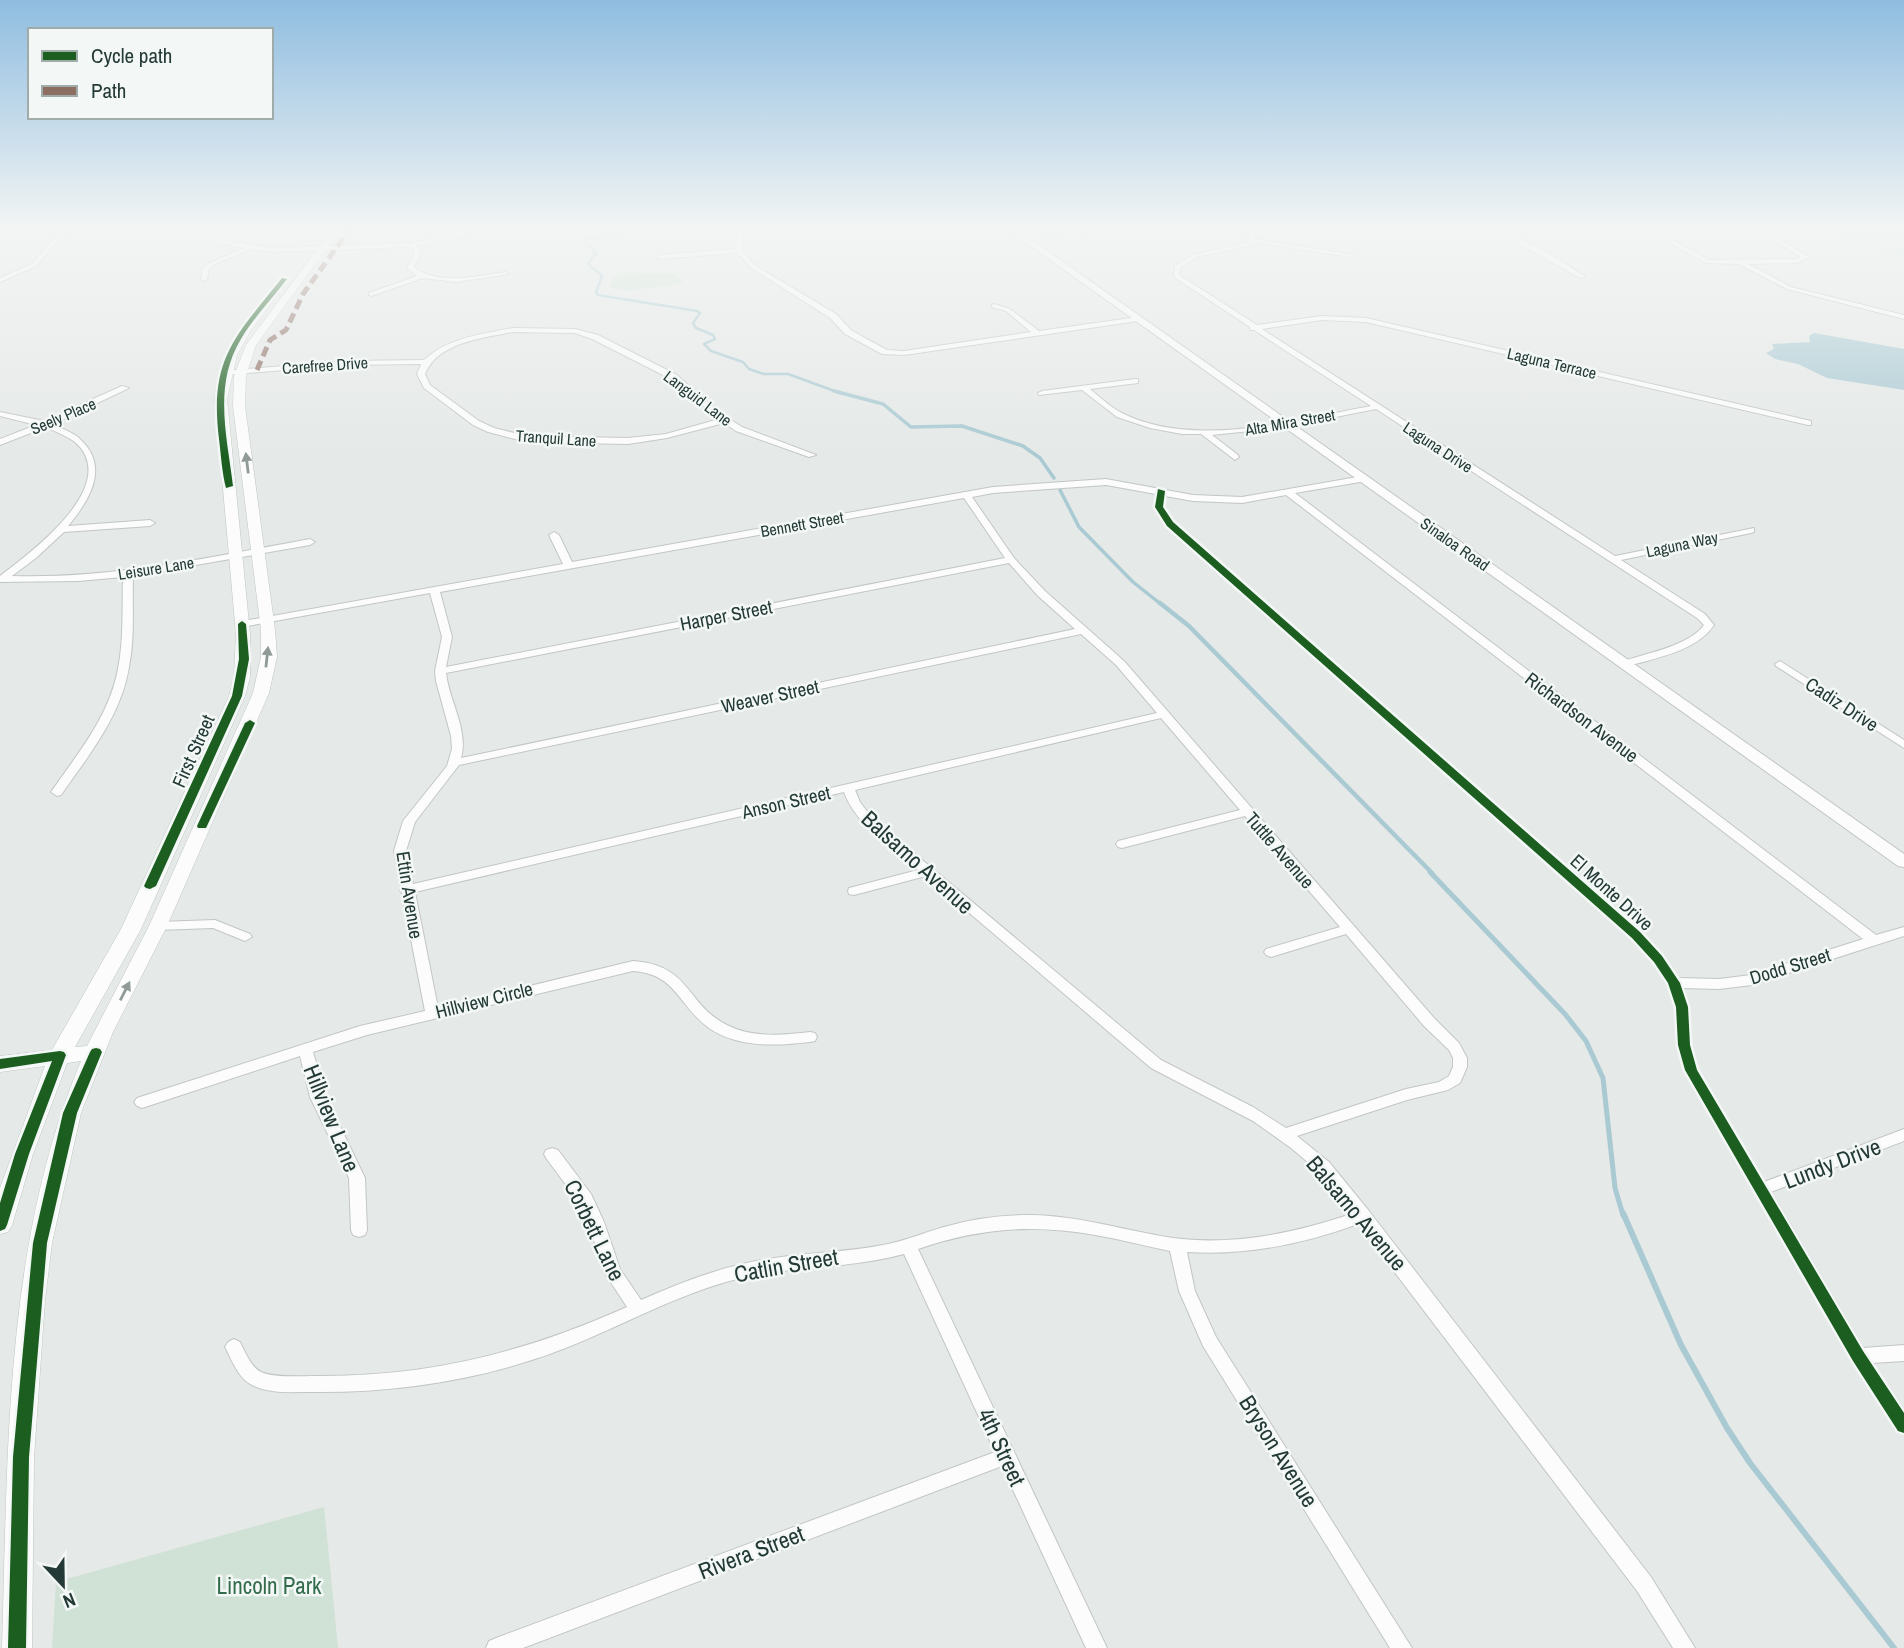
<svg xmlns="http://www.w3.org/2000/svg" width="1904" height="1648" viewBox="0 0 1904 1648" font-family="'Archivo Narrow',sans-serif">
<rect width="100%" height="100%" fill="#e5e9e7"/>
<!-- green -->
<g fill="#d0e1d5">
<polygon points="1827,226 1904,226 1904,257 1862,246"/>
<polygon points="625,273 676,274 684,283 628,291 609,287 614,276"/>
<polygon points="324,1507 338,1648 52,1648 56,1582"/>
</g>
<!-- water -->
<polygon fill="#aacad3" points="1814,333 1904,349 1904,390 1827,378 1798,364 1775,359 1766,353 1774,349 1772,344 1810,342 1809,336"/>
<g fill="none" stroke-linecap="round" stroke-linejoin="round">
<!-- stream-far4 -->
<polyline stroke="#aacad3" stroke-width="2.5" points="616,226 627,231 583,240 596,253 588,264 602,276 596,292 598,295 697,311 700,313 693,323 696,328 713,335 715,339 704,344 711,351 743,362 749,369 764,374 788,374 840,393"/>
<!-- stream-far3 -->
<g stroke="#aacad3" stroke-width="3.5">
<polyline points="834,391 883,404 911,427 962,426 1023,446 1040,458 1054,478"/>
<polyline points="1060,490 1079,527 1133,582 1162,605"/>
</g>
<!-- stream-far2 -->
<polyline stroke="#aacad3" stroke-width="4.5" points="1160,603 1189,626 1432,873"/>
<!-- stream-far1 -->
<polyline stroke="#aacad3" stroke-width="5" points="1430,872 1565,1014 1586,1041 1603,1078 1615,1188 1623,1215"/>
<!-- stream -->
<polyline stroke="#aacad3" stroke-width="6" points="1623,1213 1681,1345 1727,1428 1750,1463 1894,1648"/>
<defs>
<g id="minor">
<polygon points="93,226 102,226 65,238 55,244 36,266 0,282 0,278 32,264 51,242 61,236"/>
<path d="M188,226H195L227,241L272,248L413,243L455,234L478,226H486L459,237L417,246L421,253L414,267C439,286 477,276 506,272L509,274L456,282L423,278L371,296L369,295V293L417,276L407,268L415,253L411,247L272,252L251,249L213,265L209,269L207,279L204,281L201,279L203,268L209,263L245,248L223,244Z"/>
<polygon points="740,226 746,226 741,241 743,251 754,265 836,314 851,330 863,337 887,350 904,351 1031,332 1006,311 992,307 992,305 994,304 1010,309 1039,331 1138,317 1142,319 1138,321 904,355 882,354 845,334 830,318 750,267 738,253 659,259 656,257 659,255 736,249 735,241"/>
<polygon points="1115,226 1131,226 1026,241 1023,239"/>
<path d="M1241,226H1247L1255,235L1254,239L1354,255L1351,257L1252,242L1247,246L1197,257L1180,268L1179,275L1257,325L1322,316L1366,318L1811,421V425H1808L1366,322L1322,320L1262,329L1615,556L1754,528V532L1751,533L1621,560L1705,614L1714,625C1697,651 1656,658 1628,666H1620L1619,664L1620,662C1644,654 1689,646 1704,625L1697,618L1376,409L1280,428L1212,435L1238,455L1239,457L1235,460L1201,434H1182L1150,428L1117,417L1082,390L1039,395L1038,393L1042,391L1135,379H1138V383L1090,389C1100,397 1109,406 1120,412C1192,450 1295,420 1371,406L1254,330H1250V327L1174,277L1175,266L1193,255L1243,244L1248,239L1249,235Z"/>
<path d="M1481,226C1502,225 1567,263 1585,277L1580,278L1507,237Z"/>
<polygon points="1639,226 1646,226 1709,260 1796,259 1801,257 1751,226 1758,226 1809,257 1797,263 1748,264 1791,287 1904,315 1904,319 1787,289 1739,264 1706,263"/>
<path d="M513,328L575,329L598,335L677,375L715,409L742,427L816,455L809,457L736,431L724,423L667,438L628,444L527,442L488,432L473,425L424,388L417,374L421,364L345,365L224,375L220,373L224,371L345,361L424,360C448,338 482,334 513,328ZM513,332L575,333L592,339L671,379L719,419L666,434L628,438L527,436L494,428L479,421L430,385L425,374C438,342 483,338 513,332Z"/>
<path d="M122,386L129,388L53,424C62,429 75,433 81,440C110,468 89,501 68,526L150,520L155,523L150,526L64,532L36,558L12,576C113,579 211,557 310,539L315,542L310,545L133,576C132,606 135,637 129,667C121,716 89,755 61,795L57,796L51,792C78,753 109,717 118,669C124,639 122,607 123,577L78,581L0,582V576C30,553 123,485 75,442C67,436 54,431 46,427L0,445V439L36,425L0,416V412L44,421Z"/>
<path d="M1363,476L1366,477V481L1295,493L1876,935L1904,927V936L1752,985L1719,989L1683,988L1689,1007L1691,1045L1698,1070L1764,1182L1904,1129V1141L1771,1192L1863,1348L1904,1345V1361L1872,1363L1904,1410V1434L1898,1432L1852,1361L1684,1070L1677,1045L1675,1007L1667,984L1653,962L1631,938L1167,526L1154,507L1156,494L1106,485L993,493L972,497L1014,558L1045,591L1124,661L1434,1018L1459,1043L1467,1058V1067L1460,1083L1448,1090L1407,1100L1297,1136L1329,1162L1369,1211L1651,1577L1695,1648H1673L1637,1591L1358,1224C1303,1244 1246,1256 1187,1252L1195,1291L1216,1337L1412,1648H1390L1203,1346L1179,1291L1170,1251C1145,1246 1120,1239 1095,1235C1032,1224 979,1228 918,1249L1107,1648H1086L1002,1466L523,1648H486L489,1641L496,1638L995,1452L904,1254C846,1270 784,1265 726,1282C667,1299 612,1331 555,1352C477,1381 392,1393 310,1392C292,1392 269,1394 252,1385C238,1378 232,1360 225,1347L228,1342L234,1339L240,1342C245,1352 251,1367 261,1372C273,1378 302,1376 315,1376C427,1377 524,1353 627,1307L604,1272L588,1222L578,1201L546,1158L544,1154L546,1150L552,1148L558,1150L591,1194L604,1222L620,1269L641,1300C680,1283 720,1267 762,1260C803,1252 846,1253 888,1244C908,1240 928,1231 948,1226C976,1218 1004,1215 1032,1215C1081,1216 1126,1231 1173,1238C1233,1246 1295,1233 1351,1214L1317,1170L1291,1148L1253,1121L1151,1068L926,876L854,895L849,894L848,891L849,888L918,870C892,847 856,826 844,792L415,892L438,1008L633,961C692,965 685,1005 729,1026C754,1038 784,1035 810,1032L815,1033L817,1037L815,1041L810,1042C776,1046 738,1048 709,1028C678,1006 677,974 633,971L367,1035L313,1052L326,1097L365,1178L367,1230L365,1235L359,1237L353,1235L351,1230L349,1178L310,1097L300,1056L142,1108L137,1106L134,1102L137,1098L360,1026L425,1011L402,893L400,890L401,888L394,851L403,821L447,766L452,749L451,736L436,681L435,671L442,637L430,593L242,627L237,624L238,622L563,564L549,535L554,532L559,535L572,562L993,487L1106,479L1193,495L1242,497ZM1286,495L1863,939L1751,975L1719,979L1678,978L1663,956L1641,932L1173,522L1164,507L1165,496L1193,501L1242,503ZM964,498L1005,558L446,667L452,637L440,592ZM1009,563L1037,595L1075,629L461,758C469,730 449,701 446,673ZM1081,634L1116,665L1157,713L413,884L406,851L415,822L459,765ZM1161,718L1240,810L1118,841L1116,844L1118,847L1122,848L1245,816L1340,927L1266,949L1264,952L1266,955L1271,957L1346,934L1424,1026L1449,1050L1453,1058V1067L1449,1076L1439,1082L1406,1089L1286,1128L1253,1107L1161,1060L871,817L860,802L855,790Z"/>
<polygon points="1780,661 1904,740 1904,748 1776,666 1775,664"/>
<polygon points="215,920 250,934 252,937 245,941 213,928 158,930 151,926 158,922"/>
</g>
<polygon id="tertiary" points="1003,226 1012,226 1904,854 1904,867 1898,866"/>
<path id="secondary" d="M335,226H343L256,345L246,376L245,406L275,630L277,657L269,693L167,926L113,1032L81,1113L52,1243L45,1300L34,1457L32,1648H2C8,1452 4,1245 81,1061L67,1063L33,1154L12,1225L8,1232L0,1234V1188L45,1066L0,1072V1056L52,1050L121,929L229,696L234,677L236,634L215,399C219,364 234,337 256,310C261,303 266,294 274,290L279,293L251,330L237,355L227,399L250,634V677L245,696L141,929L75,1047L87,1046L149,926L253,693L261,657V630L233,406L234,376L246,345Z"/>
</defs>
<!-- minor casing -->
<use href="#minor" stroke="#c2c6c4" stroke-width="2"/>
<!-- tertiary casing -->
<use href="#tertiary" stroke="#c2c6c4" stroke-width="2"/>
<!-- secondary casing -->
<use href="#secondary" stroke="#c0c6c4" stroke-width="1"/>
<!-- minor -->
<use href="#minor" fill="#fbfcfb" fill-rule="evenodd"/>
<!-- tertiary -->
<use href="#tertiary" fill="#fbfcfb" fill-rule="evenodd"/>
<!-- secondary -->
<use href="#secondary" fill="#fbfcfb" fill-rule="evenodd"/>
<!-- quiet -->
<polyline stroke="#8d6e63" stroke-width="5" stroke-dasharray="10 5" stroke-linecap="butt" points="257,370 270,340 286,330 303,294 352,226"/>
<defs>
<g id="cycleway">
<path d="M282,278L287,279C272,299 254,317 241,339C213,385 227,436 233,486L226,488C222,473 221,455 219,439C209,358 235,337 282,278Z"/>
<polygon points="1158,489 1165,491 1163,507 1173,522 1640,932 1662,956 1680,983 1688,1007 1690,1045 1697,1070 1863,1351 1904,1413 1904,1433 1898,1431 1853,1361 1685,1070 1678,1045 1676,1007 1668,983 1654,962 1632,938 1167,526 1155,507"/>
<polygon points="242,621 246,624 249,659 242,696 156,886 150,889 146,888 144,886 232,696 239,659 238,624"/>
<polygon points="250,720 255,723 207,826 206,828 198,828 197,826 245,723"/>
<polygon points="96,1048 100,1049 102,1052 77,1113 47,1243 29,1457 26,1648 8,1648 13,1457 33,1243 63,1113 90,1052 92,1049"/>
<polygon points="60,1051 64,1052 66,1055 29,1154 7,1225 5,1229 0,1231 0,1203 15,1154 52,1061 0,1069 0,1059"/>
</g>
</defs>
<!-- cycleway casing -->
<use href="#cycleway" stroke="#f3f8f6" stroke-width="5"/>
<!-- cycleway -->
<use href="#cycleway" fill="#1b5e20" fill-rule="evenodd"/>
</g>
<!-- one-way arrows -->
<defs><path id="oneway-solid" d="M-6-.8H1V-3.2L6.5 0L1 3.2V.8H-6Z" transform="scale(1.75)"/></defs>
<g fill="#909b98">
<use href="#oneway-solid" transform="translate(247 463) rotate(-97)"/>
<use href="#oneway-solid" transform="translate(267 657) rotate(-84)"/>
<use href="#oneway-solid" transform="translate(125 991) rotate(-63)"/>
</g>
<!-- sky -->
<linearGradient id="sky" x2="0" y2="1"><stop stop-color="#8fbde0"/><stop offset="0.5" stop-color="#f3f5f4"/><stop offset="1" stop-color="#f3f5f4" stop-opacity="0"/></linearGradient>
<rect width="1904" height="456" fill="url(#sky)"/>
<g text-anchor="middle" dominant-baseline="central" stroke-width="5" stroke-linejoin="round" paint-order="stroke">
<!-- far-street labels -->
<g font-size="16" fill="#243a36" stroke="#f3f8f6">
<text transform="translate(1552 363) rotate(13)">Laguna Terrace</text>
<text transform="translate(325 365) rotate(-4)">Carefree Drive</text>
<text transform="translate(698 398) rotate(37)">Languid Lane</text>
<text transform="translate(63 416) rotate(-23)">Seely Place</text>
<text transform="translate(1290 422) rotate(-10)">Alta Mira Street</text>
<text transform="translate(556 438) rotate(4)">Tranquil Lane</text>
<text transform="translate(1438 447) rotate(33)">Laguna Drive</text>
<text transform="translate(802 524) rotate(-10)">Bennett Street</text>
<text transform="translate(1455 544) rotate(35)">Sinaloa Road</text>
<text transform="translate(1682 544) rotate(-12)">Laguna Way</text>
<text transform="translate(156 568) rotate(-9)">Leisure Lane</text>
</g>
<!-- street labels -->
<g font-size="19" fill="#243a36" stroke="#f3f8f6">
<text transform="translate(726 615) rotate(-11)">Harper Street</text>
<text transform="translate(770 696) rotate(-12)">Weaver Street</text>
<text transform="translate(1842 704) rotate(33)">Cadiz Drive</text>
<text transform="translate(1582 717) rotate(37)">Richardson Avenue</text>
<text transform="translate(193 751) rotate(-66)">First Street</text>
<text transform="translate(786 802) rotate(-13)">Anson Street</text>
<text transform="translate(1280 850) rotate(49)">Tuttle Avenue</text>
<text transform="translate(1612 892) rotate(42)">El Monte Drive</text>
<text transform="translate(410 895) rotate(81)">Ettin Avenue</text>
<text transform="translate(1790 966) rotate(-17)">Dodd Street</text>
<text transform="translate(484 1000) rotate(-14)">Hillview Circle</text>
</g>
<!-- near-street labels -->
<g font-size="23" fill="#243a36" stroke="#f3f8f6">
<text transform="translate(918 862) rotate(42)">Balsamo Avenue</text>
<text transform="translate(332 1118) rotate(68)">Hillview Lane</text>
<text transform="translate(1832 1163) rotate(-21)">Lundy Drive</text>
<text transform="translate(1357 1213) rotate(50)">Balsamo Avenue</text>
<text transform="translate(595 1230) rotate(64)">Corbett Lane</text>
<text transform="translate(786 1265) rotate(-10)">Catlin Street</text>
<text transform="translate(1002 1447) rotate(65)">4th Street</text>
<text transform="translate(1279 1451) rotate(58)">Bryson Avenue</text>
<text transform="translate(751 1552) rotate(-21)">Rivera Street</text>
</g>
<!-- near-park labels -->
<g font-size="23" fill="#336c4d" stroke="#f3f8f6">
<text x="269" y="1585">Lincoln Park</text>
</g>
</g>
<!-- legend -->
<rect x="28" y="28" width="245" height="91" fill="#f3f8f6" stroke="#a0aca9" stroke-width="2"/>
<rect x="42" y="51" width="35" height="10" fill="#1b5e20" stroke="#a0aca9" stroke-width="2"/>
<text x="91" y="63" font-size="21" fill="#243a36">Cycle path</text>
<rect x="42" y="86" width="35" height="10" fill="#8d6e63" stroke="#a0aca9" stroke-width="2"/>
<text x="91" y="98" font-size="21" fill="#243a36">Path</text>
<!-- north arrow -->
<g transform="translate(63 1585) rotate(158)" stroke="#f3f8f6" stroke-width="5" paint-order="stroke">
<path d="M0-5L12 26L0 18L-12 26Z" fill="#243a36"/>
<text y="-10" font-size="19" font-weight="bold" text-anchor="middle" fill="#243a36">N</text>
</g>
</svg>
